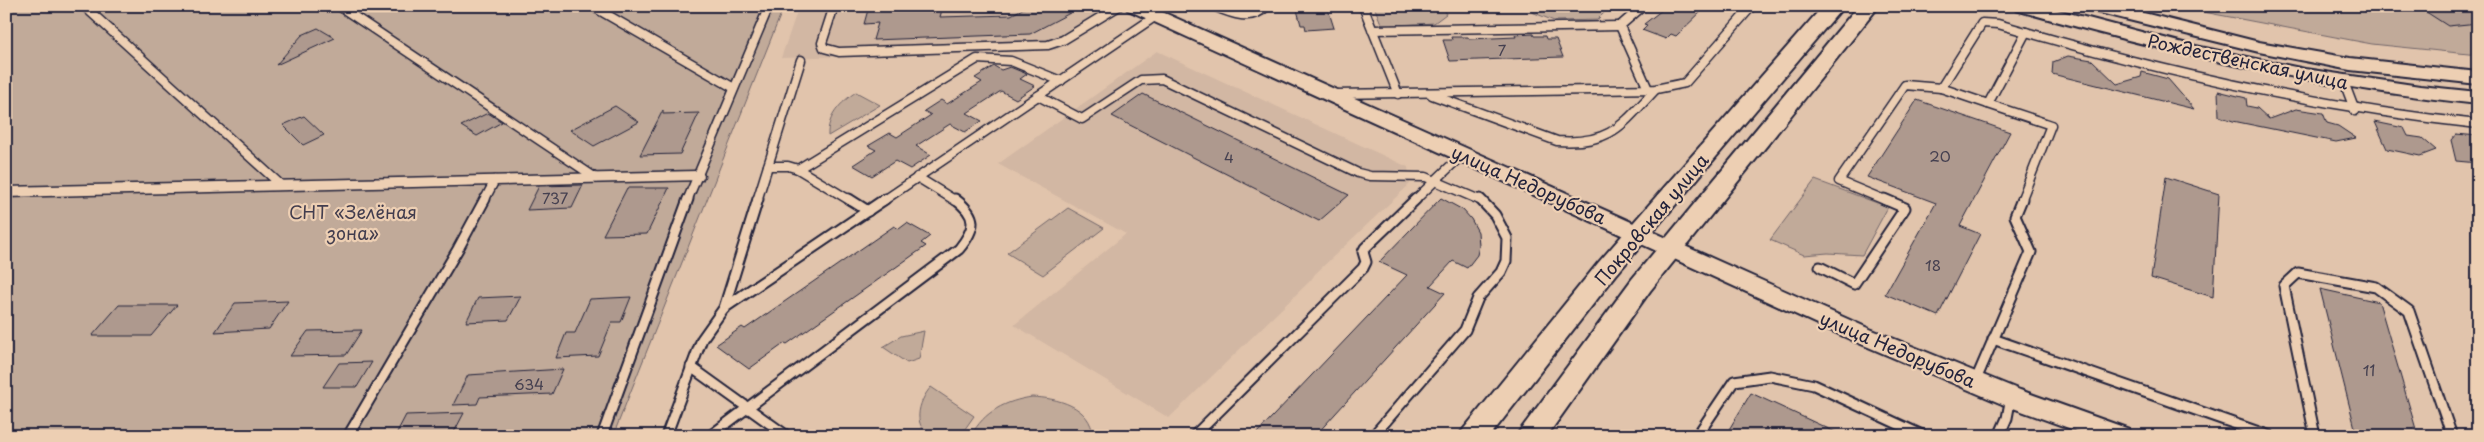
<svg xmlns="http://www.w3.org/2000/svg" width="2484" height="442" viewBox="0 0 2484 442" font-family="'Playpen Sans',sans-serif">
<rect width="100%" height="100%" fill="#e1c4ac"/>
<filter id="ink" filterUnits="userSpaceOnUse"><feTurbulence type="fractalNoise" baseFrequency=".02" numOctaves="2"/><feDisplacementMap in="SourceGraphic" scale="10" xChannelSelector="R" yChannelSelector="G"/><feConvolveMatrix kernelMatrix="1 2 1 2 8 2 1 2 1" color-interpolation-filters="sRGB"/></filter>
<g filter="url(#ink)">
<!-- built -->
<g fill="#d2b7a3">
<polygon points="799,6 1082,6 1108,18 1056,50 781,58"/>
<polygon points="1157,51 1408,167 1410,184 1315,274 1311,280 1169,418 1014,325 1126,234 998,164"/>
</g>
<!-- green -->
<g fill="#c1aa99" stroke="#72666a">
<polygon points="6,6 784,6 613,436 6,436"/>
<polygon points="1374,6 1444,6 1446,14 1434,23 1382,26"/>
<polygon points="1538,6 1611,6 1597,20 1554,21 1532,12"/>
<polygon points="2172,6 2478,6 2478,55 2372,44"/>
<path d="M856,92L880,105L828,136C827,116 841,102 856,92Z"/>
<polygon points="1815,180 1888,207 1862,255 1828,253 1804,255 1770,240"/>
<polygon points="1068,208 1104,228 1043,275 1007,253"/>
<polygon points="924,331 919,359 907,363 883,347 901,336"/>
<path d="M931,387L974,416L960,436C953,436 944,437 936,436C910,431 918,401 931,387Z"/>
<path d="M1032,397C1057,398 1091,406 1093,436H971C984,411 1006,401 1032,397Z"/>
</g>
<!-- building -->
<g fill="#ae998e" stroke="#22223b">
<polygon points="869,6 943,6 940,17 1011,15 1028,6 1042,9 1047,6 1070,13 1030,34 873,40 878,23 864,24"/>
<polygon points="1296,6 1327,6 1334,28 1306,30 1305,25 1301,25"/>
<polygon points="1667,6 1707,6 1676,36 1671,34 1666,39 1642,30 1647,25 1644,24"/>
<polygon points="2417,6 2478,6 2478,23 2448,26"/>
<polygon points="318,28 335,38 276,65 302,35"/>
<polygon points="1533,34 1534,36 1545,36 1546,39 1556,39 1563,57 1450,61 1443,40 1452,40 1451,37 1468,37 1469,39 1516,37 1515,35"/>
<polygon points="2068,56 2092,60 2117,84 2141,77 2142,72 2168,79 2194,109 2052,74 2053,62"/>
<polygon points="994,66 1001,70 1010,67 1027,74 1020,79 1035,86 1016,99 1001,91 967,113 982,121 965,132 950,124 916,146 931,155 910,169 895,161 872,176 853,165 876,150 868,146 890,133 897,137 931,115 924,111 941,100 947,104 982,82 975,78"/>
<polygon points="2218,91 2246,98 2247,106 2257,108 2269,119 2296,109 2323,113 2327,123 2338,126 2356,138 2336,142 2233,121 2219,116"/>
<polygon points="1143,94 1349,195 1319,221 1112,116"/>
<polygon points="1917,100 2010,132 1960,226 1980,234 1938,316 1885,294 1936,203 1867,177"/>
<polygon points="615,106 639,122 594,146 570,130"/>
<polygon points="663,110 663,114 699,113 680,154 640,155"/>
<polygon points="488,113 502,122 477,136 461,126"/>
<polygon points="304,116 324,135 303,145 283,125"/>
<polygon points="2375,122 2404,128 2408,136 2422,138 2436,150 2420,156 2387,149"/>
<polygon points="2456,134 2478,136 2478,163 2456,161 2451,140"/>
<polygon points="2166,177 2219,194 2213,297 2151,278"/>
<polygon points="583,185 572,208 527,210 539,186"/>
<polygon points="627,188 669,188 647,234 603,235"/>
<polygon points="1441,198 1463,210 1471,219 1478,232 1479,246 1477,255 1467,268 1453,261 1430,286 1445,293 1315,436 1254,436 1407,275 1379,262"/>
<polygon points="907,223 930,236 921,243 926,246 787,344 785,343 749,369 716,345 742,327 745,329 894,226 899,229"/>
<polygon points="2320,289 2379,302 2418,436 2357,436"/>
<polygon points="521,296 508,320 466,322 478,298"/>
<polygon points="631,297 621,322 612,322 598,356 556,358 566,333 575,333 590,299"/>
<polygon points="288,301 269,329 215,332 235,303"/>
<polygon points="119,305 177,305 151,336 92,336"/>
<polygon points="362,330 346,355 290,356 308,331"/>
<polygon points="372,362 357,387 323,387 339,363"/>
<polygon points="563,369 552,394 480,397 477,404 453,405 468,375"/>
<polygon points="1751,393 1844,436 1725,436"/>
<polygon points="464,413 452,436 395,436 406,415"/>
</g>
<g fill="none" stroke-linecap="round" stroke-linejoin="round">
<defs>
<g id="service-far1">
<polyline points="84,6 281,185"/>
<polyline points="339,6 596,178"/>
<polyline points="592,6 734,88"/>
<polyline points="834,6 822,43 824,48 839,52 1048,45 1063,40 1119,6"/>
<path d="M1213,6C1232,14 1251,22 1267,6"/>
<polyline points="1363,6 1398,94"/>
<polyline points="1643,6 1620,26 1648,89"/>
<polyline points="1372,30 1620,26"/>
<polyline points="2344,82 2355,111"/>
<polyline points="1941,88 1982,23 1998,24 2026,32"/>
<polyline points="1335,94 1656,89 1685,83 1752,6"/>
<path d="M1432,95L1557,141C1611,145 1622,125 1656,89"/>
<polyline points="1038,96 1082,119 1141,80 1162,79 1358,173 1370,176 1426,177 1482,201"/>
<polyline points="768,166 788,166 798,169"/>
<polyline points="917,177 956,201"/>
<polyline points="484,201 495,180"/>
<polyline points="687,201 769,6"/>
<polyline points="757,201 801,60"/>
<polyline points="851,201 798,169 977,59 1011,61 1061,81"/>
<polyline points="883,201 1156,16"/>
<polyline points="1414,201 1463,154"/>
<polyline points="1887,201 1839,181 1905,85 1941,88 1988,104"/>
<path d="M2021,201L2051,125L1988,104L2026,32C2175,75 2324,108 2478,124"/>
</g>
<g id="service">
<polyline points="849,199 868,211"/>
<polyline points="1820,267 1854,284 1905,208 1884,199"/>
<polyline points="724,308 885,199"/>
<polyline points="1993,339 2270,436"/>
<polyline points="691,367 787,436"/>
<polyline points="1975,382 2031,252 2015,216 2022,199"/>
<polyline points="348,436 458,249 485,199"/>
<polyline points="602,436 688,199"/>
<polyline points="666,436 702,339 724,308 758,199"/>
<path d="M710,436L959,249C976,228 978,216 955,199"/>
<polyline points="1194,436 1363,268 1366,262 1363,252 1365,248 1416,199"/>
<polyline points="1373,436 1465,330 1478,298 1501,272 1506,261 1507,238 1495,215 1480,199"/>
<polyline points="1697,436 1734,381 1770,376 1814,385 1924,436"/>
<polyline points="1999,436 2007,418 2011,397"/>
<polyline points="2315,436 2284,286 2298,273 2376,287 2409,311 2452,436"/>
</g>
<polygon id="minor" points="696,171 702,172 704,176 702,180 6,197 6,187"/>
<g id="tertiary">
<polygon points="1125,6 1149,6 1870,329 2020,390 2129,429 2132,436 2091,436 2002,404 1854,341 1128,10"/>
<path d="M2013,6H2042L2191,45L2305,69L2420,86L2478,92V104C2320,88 2168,53 2016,10Z"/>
<polygon points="2085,6 2116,6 2259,42 2350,58 2478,72 2478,84 2350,70 2259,52 2088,10"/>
</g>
<g id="secondary">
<polygon points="1823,6 1844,6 1616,275 1490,436 1458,436 1598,263"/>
<polygon points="1858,6 1879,6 1650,291 1547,436 1516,436 1632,279"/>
</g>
</defs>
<!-- service-far1 casing -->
<use href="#service-far1" stroke="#22223b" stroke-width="11"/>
<!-- service casing -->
<use href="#service" stroke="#22223b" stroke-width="13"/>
<!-- minor casing -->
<use href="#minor" stroke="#22223b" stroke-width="3"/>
<!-- tertiary casing -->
<use href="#tertiary" stroke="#22223b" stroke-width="4"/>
<!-- secondary casing -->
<use href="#secondary" stroke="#22223b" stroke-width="4"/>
<!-- service-far1 -->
<use href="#service-far1" stroke="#edcfb3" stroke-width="8"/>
<!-- service -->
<use href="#service" stroke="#edcfb3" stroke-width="9"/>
<!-- minor -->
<use href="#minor" fill="#edcfb3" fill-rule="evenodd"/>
<!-- tertiary -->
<use href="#tertiary" fill="#edcfb3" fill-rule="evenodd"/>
<!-- secondary -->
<use href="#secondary" fill="#edcfb3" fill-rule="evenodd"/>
</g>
</g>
<g text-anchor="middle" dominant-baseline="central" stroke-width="4.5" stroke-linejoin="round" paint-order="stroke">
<!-- number labels -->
<g font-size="15" fill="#454050">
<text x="1502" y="49">7</text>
<text x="1940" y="155">20</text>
<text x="1229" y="156">4</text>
<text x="555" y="197">737</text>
<text x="1933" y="264">18</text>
<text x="2369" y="369">11</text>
<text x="529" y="383">634</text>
</g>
<!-- street labels -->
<g font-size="18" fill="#22223b" stroke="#edcfb3">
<text transform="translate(2248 61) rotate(12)">Рождественская улица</text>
<text transform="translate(1529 184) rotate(24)">улица Недорубова</text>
<text transform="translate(1651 219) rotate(-50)">Покровская улица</text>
<text transform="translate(1898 349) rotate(23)">улица Недорубова</text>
</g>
<!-- park labels -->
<g font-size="18" fill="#423d4e" stroke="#edcfb3">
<text x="353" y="211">СНТ «Зелёная<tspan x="353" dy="21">зона»</tspan></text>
</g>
</g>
<!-- margin -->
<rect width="2484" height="442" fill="none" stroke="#edcfb3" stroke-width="25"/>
<rect x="12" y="12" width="2459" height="417" fill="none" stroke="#22223b" stroke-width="2" filter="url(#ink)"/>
</svg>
